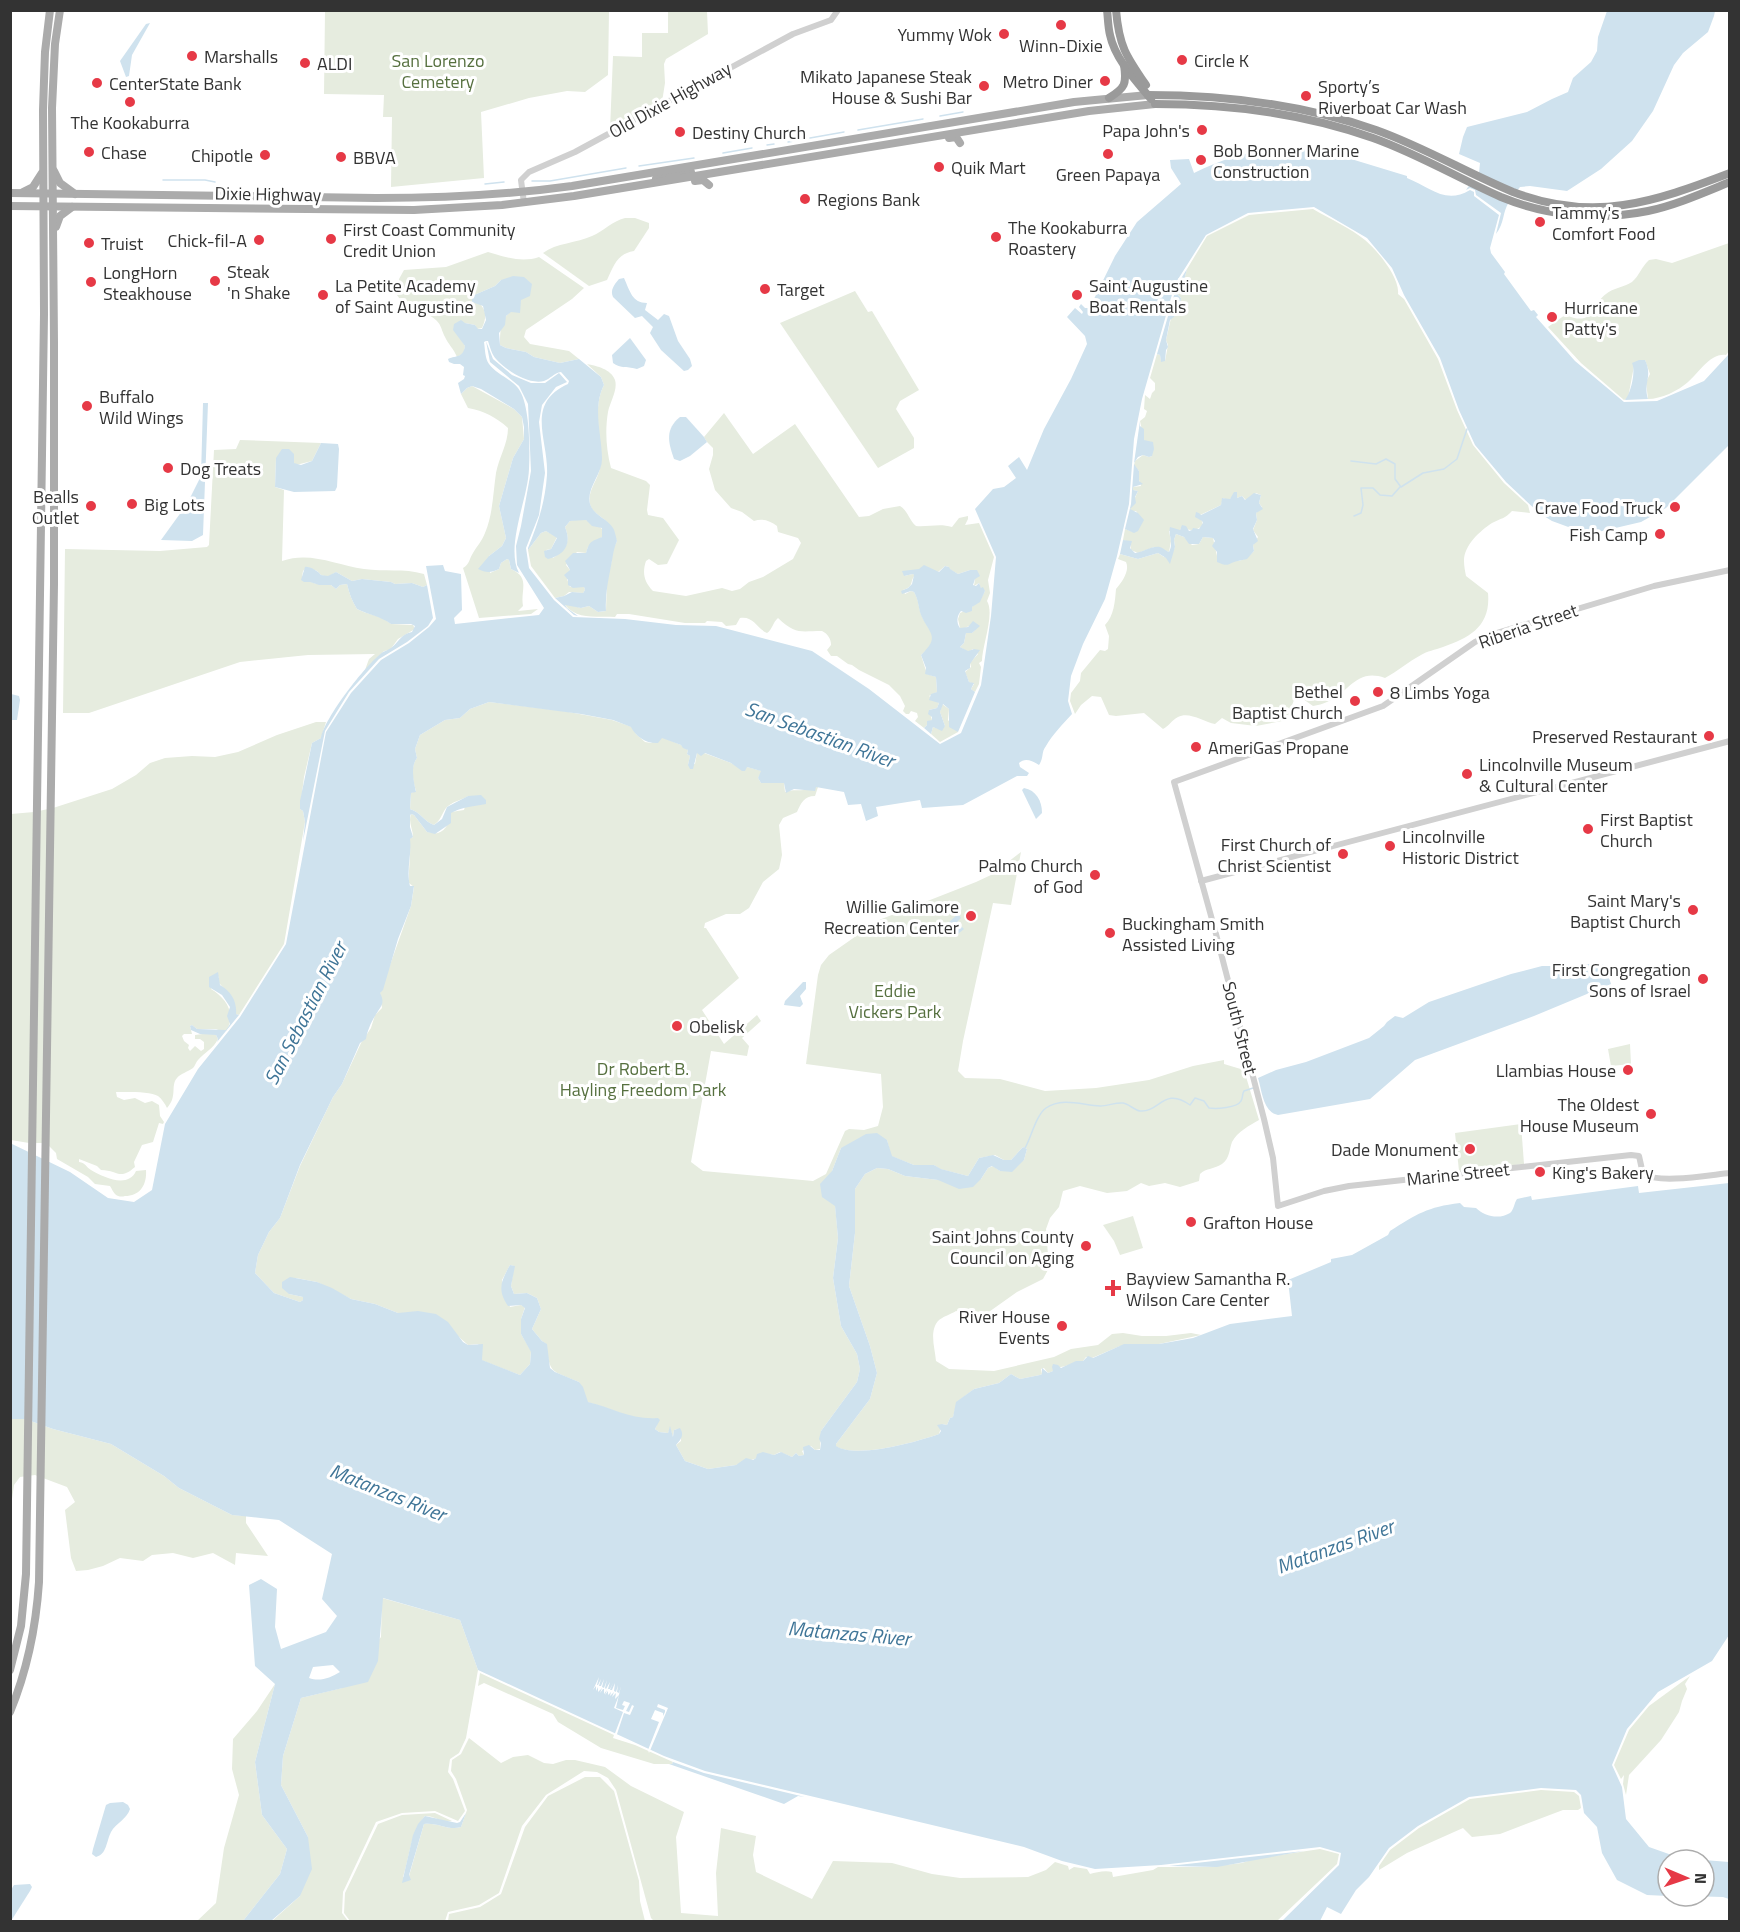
<svg xmlns="http://www.w3.org/2000/svg" width="1740" height="1932" viewBox="0 0 1740 1932" font-family="'Titillium Web',sans-serif">
<rect width="100%" height="100%" fill="#fff"/>
<!-- green -->
<g fill="#e6ecdf">
<polygon points="325,11 609,11 608,75 585,92 567,91 529,98 481,112 484,178 391,187 392,117 383,117 384,95 324,94"/>
<polygon points="668,11 707,11 708,34 666,59 664,64 665,83 662,102 610,130 613,56 642,57 642,33 668,33"/>
<path d="M1313,209C1328,218 1352,229 1365,240C1378,251 1400,278 1398,294L1404,299L1438,359L1457,410L1473,445L1504,483L1528,505L1530,513L1512,511C1505,519 1501,518 1492,523C1480,531 1464,545 1464,561C1464,566 1465,571 1466,576L1488,593C1491,626 1470,638 1443,647C1435,650 1427,651 1421,655C1408,662 1398,671 1385,678C1356,668 1350,692 1327,702C1323,704 1318,705 1313,706L1303,699L1294,700L1288,716L1282,721L1256,726L1231,723L1222,718L1215,724C1204,722 1189,711 1178,717C1172,720 1169,726 1163,729L1144,713L1116,716L1109,715L1101,697L1092,696L1081,705L1075,714L1070,701L1071,693L1080,681L1081,673L1100,650L1105,651L1108,649L1109,636L1105,625C1114,616 1115,601 1116,589C1122,582 1130,571 1126,562L1118,559L1120,554L1138,559L1158,553L1164,557L1170,558L1175,547L1174,540L1176,534L1184,537L1192,545L1199,544L1203,537L1213,538L1217,556C1234,562 1241,565 1254,551L1253,545L1258,537L1253,530L1257,520L1256,513L1262,507L1259,503L1261,495L1256,493L1246,500L1242,496L1237,498V495L1228,500L1223,498L1221,505L1200,515L1203,525C1196,532 1189,530 1181,528L1180,530L1169,531L1171,541L1169,552L1154,547L1138,553L1131,550L1130,542L1123,540L1125,529L1133,532L1140,524V517L1136,511H1131L1130,509L1138,491L1133,490V487L1141,486L1139,480V471L1134,465L1135,461L1143,455L1149,457L1152,456L1144,440L1140,421L1145,417L1147,411L1144,409L1145,395L1150,399L1152,393L1155,390V383L1150,378L1157,354L1160,355L1161,361H1165L1168,345L1166,340L1171,318L1175,316L1172,309L1180,305L1181,298L1178,295L1177,291L1182,288L1187,269L1207,236L1249,215Z"/>
<path d="M625,218H635L649,223V228L634,251C617,254 614,265 607,280L589,286L543,253C556,243 577,243 592,236C604,231 612,221 625,218Z"/>
<path d="M1729,243V351L1726,355C1710,353 1699,373 1688,382C1678,391 1661,399 1648,399L1646,382L1650,374L1645,360L1634,366L1628,398L1624,400L1581,363L1548,327L1565,315C1595,327 1590,306 1606,294C1613,288 1624,287 1632,282C1639,276 1642,266 1649,260L1656,259L1672,263Z"/>
<path d="M488,252C505,257 522,263 539,257L584,288L572,299L526,330L524,337L530,344L569,351L579,359L560,363L534,357L526,352L506,348L500,345C500,334 500,323 507,315C513,309 519,308 521,300L501,280L495,286L472,296C484,307 489,312 482,328L477,329L475,325L465,323L458,334L465,346L464,353L457,357C454,349 448,344 445,337C440,327 442,324 432,317C421,309 405,308 397,295L399,279L404,270L446,267Z"/>
<polygon points="855,291 868,312 872,311 919,390 900,401 896,409 914,438 914,448 878,468 780,323"/>
<path d="M587,364C597,366 611,369 615,380C618,390 610,402 608,412C605,430 606,449 611,468L646,481L650,485L647,510L648,515L663,518L679,540L667,564L658,565L649,559L646,561C642,573 644,582 653,591L686,596L722,588L732,591L740,589L749,582L763,577L793,559L801,543L798,538L778,532L777,526C770,521 763,518 754,521L742,512L731,508L715,490L709,469L713,455V448L707,442L704,437L724,413L753,454L795,424L859,517L869,516L883,509L900,506C908,511 909,520 916,526C929,527 940,523 952,527L959,518L968,516V519L965,525L979,523L994,557L988,580L990,593L987,601C995,614 982,646 982,661L979,663L981,667L979,684L975,692L971,689L974,684L969,682L965,672L971,667L970,663L978,654L973,649L968,652L960,647L964,643L966,633H972L975,630L971,625L965,628H960L958,619L960,613C971,609 980,602 985,591L981,589L979,583L974,586L975,579L970,570L958,574L949,569V567L945,566L938,572C926,567 916,568 904,576L913,574L915,575C909,582 915,586 903,590L905,594L911,591L914,592C919,600 918,606 921,614C928,632 944,637 921,655L927,674L936,677L937,692L929,696L939,703L937,708L929,710L932,720L927,723V725L924,728L915,721L918,717L917,713L911,711L909,714H906L903,711L905,706L900,696L889,685L859,670L852,665L848,664L837,656H831L827,650L831,645C831,639 828,634 822,631C800,631 796,635 778,618C773,622 772,630 767,633C756,628 754,616 740,618L736,625L726,626L722,622L707,621L705,623H685L629,614H617L615,617C597,616 577,620 565,605L567,604L581,608L589,606L598,612L606,611L607,578L611,565L613,549L617,541C613,535 610,526 606,521C600,515 592,513 590,504C587,491 598,480 600,468C603,441 591,410 604,385L601,377Z"/>
<path d="M472,386L514,409L522,417L524,439L513,458L499,506L506,538L502,546L489,556L490,573L499,569L501,563L507,559L509,560L511,569C531,578 520,590 523,606L518,611L538,609L531,614L479,618L463,568C470,564 469,559 473,553C477,546 482,541 485,533C493,514 493,493 496,473C499,457 508,444 508,428C496,417 484,411 468,408L461,394L467,388Z"/>
<path d="M240,440L321,443L312,461L296,465L276,458L275,487L284,490L282,561C310,551 336,565 364,569C385,572 403,568 424,574L427,585L423,587L412,583L395,584L391,582L362,579L352,581L336,572L328,577L321,575L317,571L307,567L303,571L302,577C312,584 319,585 331,585L336,589L340,585L347,584C349,593 352,601 357,609C371,616 379,614 391,624L413,625L415,629L398,639L390,650L384,651L365,670L369,659L375,654L308,655L240,662L89,713H63L65,549L160,551L207,547L209,545L214,450L236,449Z"/>
<path d="M575,520H586L600,527L602,529V537L588,547L586,553L577,552L566,565L570,570L567,579L570,587H584L585,590L583,593L569,592L564,596L555,598L531,566L528,550L541,533L546,531L557,537L551,549L546,550L553,558C566,550 571,542 565,527L570,521Z"/>
<path d="M489,702L563,711L612,720L632,727L636,734L645,742L651,743L662,737L681,745L688,750L687,754L690,756L688,765L695,764L697,753H704L731,763L738,767H747L762,771L758,778L761,783H784L785,792C796,788 805,793 814,786L818,787L815,796C804,796 801,803 797,812L783,818L779,825L782,855L779,869L763,882L749,908L740,914H726L705,923L704,928H706L739,978L702,1010L724,1044L757,1015L761,1021L742,1038L749,1046L747,1056L711,1051L691,1162L703,1171L813,1181L826,1174L845,1131L849,1129L864,1130L878,1126L883,1107L881,1074L806,1064L818,975L821,965L829,955L879,920L976,882L991,875L1021,852L1011,905L993,903L963,1041L958,1071L965,1078L1000,1079L1045,1091L1096,1088L1149,1080L1193,1066L1224,1060V1064L1244,1070L1259,1120C1250,1125 1237,1132 1232,1142C1229,1150 1230,1158 1222,1164C1215,1169 1206,1168 1200,1174L1199,1181L1180,1187L1165,1183L1149,1186L1141,1183L1127,1191L1107,1193L1080,1186L1063,1191L1059,1207L1050,1218L1046,1229L1049,1268L1043,1279L1017,1292L986,1314L978,1316L956,1311C951,1314 942,1317 938,1321C929,1332 935,1348 936,1361L949,1369L994,1371L1054,1357L1071,1349L1098,1345L1112,1334L1123,1333L1142,1336H1166L1191,1333L1201,1335L1159,1344L1120,1346L1092,1358L1086,1357L1083,1361C1072,1362 1065,1369 1053,1367V1371L1048,1373L1044,1368L1041,1369L1042,1374L1040,1375L1020,1379L1011,1374L999,1383L974,1389L957,1402L953,1417L950,1418L947,1425L942,1424L939,1434C916,1442 857,1459 835,1446L836,1444L870,1399L877,1373L870,1346L849,1286L855,1233V1189L865,1174L877,1168L888,1169L905,1176L938,1180L981,1179L988,1168L993,1166L1000,1171L1024,1160L1027,1149L1023,1147L1011,1160H1004L995,1155L979,1158L968,1176L940,1169L934,1165H914L891,1156L887,1140L841,1148L832,1171L838,1238L833,1278L841,1326L857,1354L860,1369L857,1382L821,1431L820,1449L815,1450L811,1446L802,1451L804,1455L799,1456L796,1453L792,1457L780,1452L774,1455L769,1454L736,1465L708,1469L685,1461L676,1445L681,1441V1431L677,1429L674,1430L673,1437L670,1428L668,1433L659,1432L655,1429L657,1425C645,1417 633,1418 620,1413C609,1409 599,1405 587,1402L579,1382C551,1370 550,1375 546,1344L542,1341L532,1329L541,1309L537,1298L527,1293L514,1294L511,1286L514,1266L510,1265L502,1280L510,1307L521,1305L525,1307L521,1319V1334L531,1351L530,1364L520,1375L481,1360V1348L478,1344L468,1345L459,1337L411,1313H398L375,1304L351,1299L317,1282L296,1278L289,1294L303,1297V1300L300,1302L274,1293L255,1273L258,1255L269,1232L280,1218L300,1166L333,1097L342,1084L361,1043L371,1028L375,1015L382,1008L380,993L411,906L414,887L409,883C408,868 412,853 409,839L413,837C413,829 408,822 411,814L414,815L427,832C431,832 434,834 438,833C446,831 451,820 451,812L464,810L468,796C462,800 451,802 446,808C441,815 441,820 434,825C425,822 420,812 410,809L411,793L416,791C413,781 410,767 417,758L415,749L420,735L445,720L460,718L470,709Z"/>
<polygon points="942,704 949,709 948,720 958,732 940,742 931,734 933,727 939,729 945,726 940,712"/>
<path d="M316,722H326L321,738L312,743L304,777L300,809L303,811L305,822L284,944L239,1015L236,1014L229,994L219,983V976L211,989C226,998 237,1014 226,1031H221L216,1029H197L192,1025L190,1026L192,1034H184L182,1036L184,1041L189,1045L188,1048L190,1051L195,1046L201,1051L204,1049V1042L200,1039H195V1035L210,1033L216,1035L218,1039C213,1049 205,1052 198,1060C196,1062 195,1066 193,1068C188,1072 181,1073 177,1078C170,1086 178,1096 167,1108C165,1104 162,1099 158,1096C151,1091 124,1092 116,1092L117,1097L124,1100L135,1098L145,1103L152,1101L159,1105L160,1116L164,1122L163,1124L159,1123L153,1142L142,1145L134,1162L135,1167C119,1181 118,1170 101,1170L97,1166L79,1159V1162C86,1163 86,1167 91,1170C103,1177 128,1189 136,1171L146,1170C147,1185 140,1196 125,1196C122,1197 118,1197 115,1194C113,1192 112,1189 110,1186L95,1184L88,1177L57,1159L56,1153L48,1145L53,808L112,789L136,775L150,763L165,758L192,756L215,757L238,752L277,735Z"/>
<polygon points="48,809 43,1143 34,1143 39,811"/>
<polygon points="34,812 29,1143 11,1140 11,814"/>
<polygon points="1630,1044 1631,1064 1611,1066 1608,1049"/>
<polygon points="1521,1124 1524,1164 1459,1171 1455,1133"/>
<polygon points="1133,1216 1143,1248 1120,1255 1114,1241 1103,1225"/>
<polygon points="11,1419 25,1419 53,1429 111,1444 164,1476 179,1488 232,1515 246,1516 246,1523 268,1556 236,1553 235,1565 213,1553 193,1558 173,1553 152,1555 143,1561 120,1558 103,1566 88,1570 76,1571 71,1558 65,1510 75,1502 67,1487 35,1475 20,1477 14,1485 11,1506"/>
<polygon points="382,1598 460,1620 478,1670 466,1738 459,1753 450,1759 448,1772 453,1779 465,1811 458,1821 435,1811 402,1813 376,1822 343,1892 342,1913 348,1921 271,1922 300,1896 308,1837 281,1785 283,1756 301,1698 342,1688 381,1637"/>
<polygon points="480,1673 614,1735 613,1738 635,1745 673,1762 672,1764 654,1764 601,1748 558,1722 553,1714 484,1683 478,1686"/>
<polygon points="1690,1676 1685,1684 1687,1689 1682,1701 1679,1712 1661,1740 1629,1775 1626,1795 1623,1784 1624,1775 1621,1779 1614,1765 1629,1730 1649,1706"/>
<polygon points="275,1684 255,1762 262,1815 287,1849 280,1874 243,1921 196,1922 216,1903 224,1848 239,1795 232,1769 233,1739 257,1711"/>
<path d="M469,1738L501,1763L513,1757L528,1755L544,1763L553,1764L566,1760H575L605,1767L631,1786L684,1812L676,1837L681,1913L718,1916L716,1873L721,1828L756,1836L753,1855L756,1872L812,1899L833,1861L892,1863L932,1874L960,1878L1028,1877L1046,1870L1055,1862L1068,1866L1069,1870L1074,1867L1087,1869L1090,1874C1096,1872 1106,1870 1112,1872L1113,1877L1153,1870L1158,1867H1208L1242,1863L1254,1859L1320,1849L1339,1854L1337,1864L1277,1921H654L651,1918L616,1790L608,1778L597,1772L584,1771L546,1795L522,1826L499,1893L479,1905L448,1912L445,1921H350L344,1913L345,1893L378,1824L402,1815L435,1813L452,1821C442,1823 435,1816 425,1816C410,1833 410,1856 403,1877L409,1876L424,1824C437,1822 449,1831 461,1827L467,1810L456,1779L451,1771L452,1760L461,1754Z"/>
<polygon points="585,1777 600,1777 614,1791 639,1881 640,1901 645,1921 448,1921 449,1914 480,1907 501,1894 525,1827 548,1796"/>
<polygon points="1541,1790 1574,1792 1579,1796 1581,1808 1578,1810 1563,1810 1500,1834 1472,1837 1463,1828 1407,1853 1379,1870 1379,1866 1390,1850 1419,1828 1470,1799"/>
</g>
<!-- water -->
<g fill="#cfe2ee" fill-rule="evenodd">
<polygon points="1607,11 1715,11 1714,16 1708,32 1683,53 1674,65 1653,111 1632,141 1601,169 1567,191 1530,186 1520,187 1517,191 1479,173 1480,163 1459,154 1463,137 1467,127 1527,112 1552,99 1568,92 1573,78 1591,62 1597,51 1598,37"/>
<polygon points="150,23 132,55 129,76 126,77 120,61 146,24"/>
<path d="M1274,149H1308L1338,155L1407,176V178C1430,187 1445,205 1470,190L1474,192V196L1499,215L1490,248L1491,253L1505,272L1504,274L1531,311L1534,310L1538,315L1536,317L1575,361L1624,402L1657,401L1704,381L1729,354V445L1666,508L1641,522L1594,533L1582,532L1552,521L1539,513L1506,482L1475,445L1459,410L1440,358L1404,295L1392,268L1367,238L1314,207L1248,213L1206,235L1175,284L1142,399L1134,439L1129,504L1117,556L1105,599L1083,644L1071,676L1068,701L1072,714C1063,724 1053,734 1046,746C1041,752 1044,758 1039,765C1033,761 1025,757 1019,763L1020,767L1029,773L1027,776H1017L963,805L922,808L920,800L876,807L878,816L866,821L861,804L848,805L844,792L816,787L815,791L794,789L786,793L784,783H761L758,778L761,771L747,767L745,771H742L731,763L705,753L701,756L697,753L693,769H690L688,765L690,756L687,754L688,750L683,748L681,745L662,738L658,743C647,744 636,737 631,727L613,720L581,714L489,702L470,709L460,718L445,720L420,735L415,749L417,758C410,767 414,782 416,792L411,793L410,809C420,812 425,822 434,825L442,819L447,807L468,796L481,795L486,800V804C475,806 462,807 451,813V823L435,834L427,832L414,815L411,814L410,816V827L413,837L410,839C412,854 406,870 410,886H414L411,906L398,939L383,990L380,993C386,1004 380,1007 375,1016C371,1022 367,1032 366,1039L360,1043L342,1084L333,1097L300,1165L280,1218L269,1232L258,1255L255,1273L274,1293L300,1302L303,1300V1297L289,1294L282,1288V1282L290,1277L317,1282L332,1288L351,1299L375,1304L398,1313L418,1311L436,1314L448,1322L463,1342L468,1345L483,1344L482,1360L520,1375L530,1364L531,1352L521,1334V1319L525,1308L521,1305L508,1306C497,1290 501,1281 510,1265L515,1266L511,1286L514,1294L527,1293L537,1298L541,1309L532,1329L542,1341L547,1344L550,1368L555,1372L579,1382L583,1387L588,1402C613,1408 631,1420 658,1418L660,1420L655,1429L659,1432L668,1433L670,1426L673,1437L674,1430L680,1428C685,1436 680,1440 676,1445L685,1461L708,1469L736,1465L746,1458L753,1460L756,1458L757,1454L763,1452L774,1455L781,1452L792,1457L796,1453L799,1456L804,1455L803,1447L809,1445L815,1450H820L821,1443L819,1439L821,1431L857,1382L860,1369L857,1354L841,1326L833,1278L838,1238L835,1206L822,1197L820,1184L832,1171L841,1148L866,1134L877,1133L887,1140L892,1156L914,1165H934L941,1169L968,1176L979,1158L993,1155L1004,1160H1011L1023,1147L1027,1149L1024,1160L1012,1172L1000,1171L992,1166L988,1168L981,1179L973,1187L959,1189L938,1180L905,1176L888,1169L877,1168L865,1174L855,1189V1233L849,1286L870,1346L877,1373L870,1399L836,1444V1446C857,1459 916,1442 939,1434L941,1431L937,1425L942,1424L947,1425L950,1418L953,1417L956,1402L974,1389L999,1383L1011,1374L1020,1379L1040,1375L1042,1374V1368L1048,1373L1053,1371L1052,1367L1053,1364L1058,1365L1061,1368L1076,1361H1083L1088,1356L1093,1358L1124,1344H1159L1193,1338L1230,1324L1292,1316L1288,1280L1331,1262V1259L1352,1255L1388,1235L1390,1231C1417,1214 1427,1207 1460,1203L1464,1207L1476,1208C1484,1216 1499,1220 1510,1213C1514,1210 1514,1203 1517,1199L1531,1196L1532,1200L1638,1186L1639,1193L1729,1183V1635L1712,1661L1658,1692L1627,1729L1612,1765L1622,1787L1626,1819L1649,1847L1683,1859L1702,1860H1668V1896L1647,1895L1617,1880L1602,1853L1597,1827L1584,1813L1581,1795L1576,1790L1541,1788L1469,1797L1418,1826L1389,1848L1369,1877L1356,1890L1341,1914L1327,1907L1320,1921H1282L1339,1865L1341,1853L1320,1847L1161,1865L1095,1869L1062,1861L1024,1847L705,1771L664,1756L478,1670L460,1620L383,1598L378,1661L368,1682L301,1698L283,1756L281,1785L308,1837L312,1869L300,1896L271,1921H243L280,1874L287,1849L262,1815L255,1762L275,1684L255,1666L249,1585L261,1579L277,1589L275,1627L281,1649L326,1632L337,1616L322,1599L332,1554L279,1520L232,1515L179,1488L164,1476L111,1444L53,1429L25,1419H11L10,1143L70,1172L108,1198L134,1202L152,1190L165,1124L198,1069L240,1017L286,944L326,732L351,693L381,660L409,643L429,627L436,619L426,566L443,565L445,571L461,574L462,610L454,618L455,624L539,615L544,608L517,565L516,546L521,526L531,471L528,404L519,386L490,362L486,341L484,342C485,348 485,359 489,364C496,374 510,378 518,388C530,403 530,449 529,469C528,499 505,546 519,573L511,569L509,560L507,559L501,563L499,569C491,573 486,573 478,569L489,556L502,546L506,538L499,506L513,458L524,439V427L522,417L514,409L481,389L472,386L467,388L461,394L458,383L464,379L465,376L463,375L464,367L460,364H454L449,362L448,359C457,355 463,358 465,346L453,330L454,324L461,320L465,323L475,325L478,329H482L486,320L483,306L472,302V296L495,286L501,280L513,276L524,277L532,284L530,296L521,300L520,313L511,312L506,316L505,325L499,333L500,345L506,348L526,352L534,357L560,363L579,359L601,377L604,385C592,408 602,435 602,459C602,475 586,488 590,504C594,516 607,518 613,528C615,531 616,537 617,541C613,550 613,557 611,566C608,581 605,595 606,611L598,612L589,606L581,608L565,605L567,608L578,616L574,615L555,598L564,596L572,592L583,593L585,590L584,587L573,588L568,585V580L564,575L570,570L565,561L573,553H586C590,540 591,542 602,537V528L592,526L586,520L570,521L565,527C572,544 565,555 548,559L545,557L544,551L551,549L557,538L546,531L541,533L528,550V548C538,523 545,503 547,475C549,440 524,404 568,384L569,381L561,372C554,373 550,379 544,381C528,385 506,370 496,359C492,355 490,347 488,341H486L493,359L512,375L531,383H545L559,373L567,382L556,387L542,405L539,422L545,473L539,515L526,548L529,568L554,600L573,617L625,619L676,625L716,626L812,651L869,689L940,744L961,733L981,685L991,616L996,557L975,509L993,489L1004,487L1016,478L1008,466L1019,457L1027,470L1044,429L1071,379L1087,344L1085,336L1067,317L1075,308L1082,314L1083,312L1079,307L1081,304L1085,308H1088L1093,301L1115,256L1137,222L1181,184L1171,168L1170,160L1189,159L1194,173C1220,160 1245,152 1274,149ZM333,1665L340,1672C330,1678 320,1682 309,1678L313,1667Z"/>
<path d="M1470,184L1509,202C1502,213 1505,222 1496,234L1501,213L1476,195L1475,190L1470,188L1466,190Z"/>
<polygon points="1187,269 1182,288 1177,291 1178,295 1181,298 1180,305 1177,309 1172,309 1175,316 1170,320 1166,340 1168,347 1166,350 1165,361 1161,362 1160,355 1157,354 1177,285"/>
<path d="M624,278C630,291 632,303 647,303L645,310L658,320L664,314L669,316L678,341L690,359L692,366L688,370L684,371L661,350L650,333L653,327L642,316L635,318L613,297C610,290 614,285 619,279Z"/>
<path d="M630,338L646,360L644,366L637,369C629,366 620,369 613,363L612,355Z"/>
<path d="M1639,360H1645C1653,377 1643,382 1648,399L1625,400C1631,393 1636,371 1632,363Z"/>
<polygon points="203,403 208,403 203,535 192,541 161,540 187,504 201,476"/>
<path d="M680,417H686L704,437L707,442L690,456L680,461L674,459C668,442 665,429 680,417Z"/>
<polygon points="1140,421 1140,426 1144,429 1144,440 1153,442 1154,449 1152,456 1149,457 1143,455 1138,457 1134,463"/>
<polygon points="321,443 338,444 339,449 337,487 335,491 294,492 275,487 276,458 282,449 289,449 294,454 294,463 301,465 312,461"/>
<polygon points="1134,464 1139,471 1139,481 1143,484 1133,487 1133,490 1138,491 1135,497 1136,503 1130,509 1138,513 1144,520 1138,531 1134,533 1125,529 1131,504"/>
<path d="M1234,492H1237V498L1242,496L1245,500L1254,493L1261,495L1259,503L1263,509L1256,513L1257,520L1253,529L1258,541L1253,545L1254,551L1247,559C1244,560 1241,560 1238,561C1227,563 1230,568 1217,562V552L1212,546L1215,541L1213,538L1203,537L1199,544H1189L1184,537L1176,534L1174,540L1175,547L1170,564L1166,558L1158,553L1138,559L1120,554L1123,540L1132,541L1130,548L1135,553C1143,552 1153,545 1160,547C1163,548 1166,551 1169,552C1174,543 1168,535 1170,527L1180,530L1182,525L1186,526L1189,531L1192,530L1193,528L1199,529L1203,523L1202,521L1195,517L1196,512L1199,513L1201,515L1221,505L1222,498L1230,499Z"/>
<path d="M924,565L939,572L945,566L949,567L950,569L958,574L970,570H977L980,576L975,579L973,585L976,586L979,583L981,588L983,587L985,591L980,602L972,607V611L966,613L961,611C957,615 956,623 960,628L968,627L973,621L980,626L972,633H966L964,643L960,647L968,651L974,649L980,650L970,664V668L965,671L969,682L974,683L971,689L975,692L958,732L949,727V709L943,704L940,712L945,726L942,731L933,727L931,734L924,728L927,725V721L932,720V717L928,714L929,710L937,708L939,703L929,700L931,694L937,692L936,677L925,674L926,668L921,655C941,636 929,634 921,615C918,607 919,601 914,592L911,591L902,594L901,591L908,588L912,584L914,575L913,574L904,576L902,571L919,569Z"/>
<path d="M305,567C309,566 318,571 321,575L328,576L336,572L352,581L362,579L391,582L395,584L412,583L423,587L427,585L433,618L428,626L407,642L379,659L349,692L325,731L303,841L305,822L303,811L300,809V801L312,743L321,738C324,719 365,665 383,652C385,651 388,650 391,648C399,642 401,634 412,632L415,626L411,624H391C380,616 369,615 357,609C352,601 349,593 347,584L340,585L336,589L331,585H319L310,582H304L301,580Z"/>
<polygon points="11,694 19,696 20,700 17,720 11,720"/>
<path d="M1024,788C1036,790 1042,801 1042,813L1036,819L1022,790Z"/>
<polygon points="958,914 961,918 957,922 964,929 958,934 948,923"/>
<path d="M1598,963L1605,965L1611,984L1534,1016L1415,1060L1370,1099L1278,1115C1263,1112 1262,1091 1258,1078L1276,1070L1306,1062L1369,1038L1384,1026L1387,1022L1395,1016L1403,1018L1429,1002L1511,974L1542,966H1573Z"/>
<path d="M218,972L220,985C232,992 237,1002 236,1014L239,1015L217,1042L218,1039L216,1035L200,1034L191,1030L190,1026L192,1025L197,1029L226,1030L230,1024L227,1016L230,1007L222,995L209,987V977Z"/>
<polygon points="803,982 806,982 806,989 800,996 803,1004 800,1007 784,1005 785,1001"/>
<polygon points="673,1762 704,1773 805,1797 798,1796 784,1804 669,1764 672,1764"/>
<path d="M123,1802L128,1805L130,1809C127,1819 116,1823 111,1832C106,1842 107,1854 96,1857L92,1854L93,1849L106,1805L110,1803Z"/>
<path d="M466,1813L461,1827C449,1831 437,1822 424,1824L409,1875L411,1880L402,1883L413,1835L418,1824L425,1816L457,1823L460,1822Z"/>
<polygon points="1304,1851 1217,1867 1169,1866"/>
<polygon points="1704,1860 1729,1862 1729,1899 1723,1897 1687,1896 1704,1896"/>
<polygon points="30,1884 32,1887 30,1891 11,1921 11,1890 14,1885"/>
</g>
<!-- pier -->
<g fill="#fff">
<polygon points="599,1677 597,1685 598,1685 601,1679 599,1686 601,1686 604,1679 602,1687 604,1688 607,1680 605,1688 606,1689 610,1682 608,1689 610,1689 613,1683 610,1690 612,1690 615,1683 614,1691 616,1692 618,1685 617,1692 619,1693 621,1686 616,1708 623,1710 625,1706 622,1705 624,1701 630,1703 626,1711 629,1712 632,1705 634,1706 630,1715 624,1713 616,1737 614,1736 623,1712 614,1708 619,1695 615,1699 616,1693 612,1697 614,1692 610,1696 611,1692 608,1695 608,1691 605,1695 607,1690 604,1694 604,1689 603,1689 600,1693 602,1688 598,1692 598,1687 596,1691 596,1686 593,1690"/>
<polygon points="658,1704 668,1708 649,1753 648,1750 659,1722 651,1719 655,1710 663,1713 663,1716 665,1712 665,1710 657,1707"/>
</g>
<g fill="none" stroke-linecap="round" stroke-linejoin="round">
<!-- stream -->
<g stroke="#cfe2ee" stroke-width="1.5">
<polyline points="940,116 963,112"/>
<polyline points="858,130 923,119"/>
<polyline points="810,138 844,132"/>
<polyline points="788,142 794,141"/>
<polyline points="767,145 774,144"/>
<polyline points="723,153 752,148"/>
<polyline points="639,166 694,158"/>
<polyline points="163,180 205,180 215,182"/>
<polyline points="532,181 550,181 626,168"/>
<polyline points="485,184 504,182"/>
<polyline points="1351,461 1376,464 1386,459 1395,464 1395,479 1401,487 1423,473 1444,469 1457,459 1467,429"/>
<polyline points="1354,516 1361,513 1363,505 1361,488 1373,488 1380,495 1392,496 1400,487"/>
<path d="M1025,1148C1031,1138 1036,1115 1046,1108C1062,1097 1082,1105 1100,1106C1108,1106 1116,1102 1123,1103C1129,1104 1134,1110 1140,1111C1159,1113 1164,1086 1190,1105L1195,1098L1204,1101L1209,1108C1216,1109 1237,1108 1241,1101C1243,1098 1242,1094 1244,1091L1253,1088"/>
</g>
<!-- minor -->
<g stroke="#d0d0d0" stroke-width="6">
<polyline points="524,203 521,180 529,172 575,152 793,34 831,20 838,10"/>
<path d="M1730,570L1654,586L1490,635L1475,642L1383,706L1174,782L1216,934L1264,1119L1273,1158L1278,1206L1324,1191L1349,1186L1631,1155L1639,1156L1643,1174C1660,1184 1709,1175 1730,1173"/>
<polyline points="1201,881 1730,741"/>
</g>
<!-- major -->
<g stroke="#ababab" stroke-width="8">
<polyline points="949,138 956,137 960,143"/>
<polyline points="54,171 60,183 75,194"/>
<polyline points="656,179 691,172"/>
<polyline points="695,181 703,180 709,185"/>
<polyline points="23,192 33,187 42,173"/>
<path d="M10,193L376,198C441,198 507,195 572,186L1074,102L1148,95"/>
<polyline points="10,206 414,210 502,205 574,196 1089,111 1155,104"/>
<polyline points="56,227 60,216 72,207"/>
<polyline points="10,1670 21,1626 26,1574 44,314 43,110 45,52 50,10"/>
<path d="M10,1712C27,1671 36,1627 39,1582L54,584V343L52,108L55,44L60,10"/>
</g>
<!-- highway -->
<g stroke="#9a9a9a" stroke-width="8">
<path d="M1107,10C1108,18 1108,27 1110,35C1115,59 1136,81 1151,99"/>
<path d="M1116,10C1119,46 1126,56 1146,85"/>
<path d="M1148,95C1226,95 1302,104 1376,130C1424,147 1467,173 1513,192C1594,223 1654,202 1730,173"/>
<path d="M1109,98C1125,88 1127,84 1124,65"/>
<path d="M1155,104C1230,104 1303,113 1373,138C1418,154 1458,178 1501,197C1547,216 1599,221 1648,211C1676,205 1703,193 1730,182"/>
</g>
</g>
<!-- markers -->
<g fill="#e63946" stroke="#fff" stroke-width="2">
<circle cx="1061" cy="25" r="6"/>
<circle cx="1004" cy="34" r="6"/>
<circle cx="192" cy="56" r="6"/>
<circle cx="1182" cy="60" r="6"/>
<circle cx="305" cy="63" r="6"/>
<circle cx="1105" cy="81" r="6"/>
<circle cx="97" cy="83" r="6"/>
<circle cx="984" cy="86" r="6"/>
<circle cx="1306" cy="96" r="6"/>
<circle cx="130" cy="102" r="6"/>
<circle cx="1202" cy="130" r="6"/>
<circle cx="680" cy="132" r="6"/>
<circle cx="89" cy="152" r="6"/>
<circle cx="1108" cy="154" r="6"/>
<circle cx="265" cy="155" r="6"/>
<circle cx="341" cy="157" r="6"/>
<circle cx="1201" cy="160" r="6"/>
<circle cx="939" cy="167" r="6"/>
<circle cx="805" cy="199" r="6"/>
<circle cx="1540" cy="222" r="6"/>
<circle cx="996" cy="237" r="6"/>
<circle cx="331" cy="239" r="6"/>
<circle cx="259" cy="240" r="6"/>
<circle cx="89" cy="243" r="6"/>
<circle cx="215" cy="281" r="6"/>
<circle cx="91" cy="282" r="6"/>
<circle cx="765" cy="289" r="6"/>
<circle cx="323" cy="295" r="6"/>
<circle cx="1077" cy="295" r="6"/>
<circle cx="1552" cy="317" r="6"/>
<circle cx="87" cy="406" r="6"/>
<circle cx="168" cy="468" r="6"/>
<circle cx="132" cy="504" r="6"/>
<circle cx="91" cy="506" r="6"/>
<circle cx="1675" cy="507" r="6"/>
<circle cx="1660" cy="534" r="6"/>
<circle cx="1378" cy="692" r="6"/>
<circle cx="1355" cy="701" r="6"/>
<circle cx="1709" cy="736" r="6"/>
<circle cx="1196" cy="747" r="6"/>
<circle cx="1467" cy="774" r="6"/>
<circle cx="1588" cy="829" r="6"/>
<circle cx="1390" cy="846" r="6"/>
<circle cx="1343" cy="854" r="6"/>
<circle cx="1095" cy="875" r="6"/>
<circle cx="1693" cy="910" r="6"/>
<circle cx="971" cy="916" r="6"/>
<circle cx="1110" cy="933" r="6"/>
<circle cx="1703" cy="979" r="6"/>
<circle cx="677" cy="1026" r="6"/>
<circle cx="1628" cy="1070" r="6"/>
<circle cx="1651" cy="1114" r="6"/>
<circle cx="1470" cy="1149" r="6"/>
<circle cx="1540" cy="1172" r="6"/>
<circle cx="1191" cy="1222" r="6"/>
<circle cx="1086" cy="1246" r="6"/>
<path d="M1110 1279h6v6h6v6h-6v6h-6v-6h-6v-6h6z"/>
<circle cx="1062" cy="1326" r="6"/>
</g>
<g text-anchor="middle" dominant-baseline="central" stroke-width="6" stroke-linejoin="round" paint-order="stroke">
<!-- poi labels -->
<g font-size="18" fill="#333" stroke="#fff" text-anchor="start">
<text x="992" y="34" text-anchor="end">Yummy Wok</text>
<text x="1061" y="45" text-anchor="middle">Winn-Dixie</text>
<text x="204" y="56">Marshalls</text>
<text x="1194" y="60">Circle K</text>
<text x="317" y="63">ALDI</text>
<text x="972" y="76" text-anchor="end">Mikato Japanese Steak<tspan x="972" dy="21">House &amp; Sushi Bar</tspan></text>
<text x="1093" y="81" text-anchor="end">Metro Diner</text>
<text x="109" y="83">CenterState Bank</text>
<text x="1318" y="86">Sporty’s<tspan x="1318" dy="21">Riverboat Car Wash</tspan></text>
<text x="130" y="122" text-anchor="middle">The Kookaburra</text>
<text x="1190" y="130" text-anchor="end">Papa John's</text>
<text x="692" y="132">Destiny Church</text>
<text x="1213" y="150">Bob Bonner Marine<tspan x="1213" dy="21">Construction</tspan></text>
<text x="101" y="152">Chase</text>
<text x="253" y="155" text-anchor="end">Chipotle</text>
<text x="353" y="157">BBVA</text>
<text x="951" y="167">Quik Mart</text>
<text x="1108" y="174" text-anchor="middle">Green Papaya</text>
<text x="817" y="199">Regions Bank</text>
<text x="1552" y="212">Tammy's<tspan x="1552" dy="21">Comfort Food</tspan></text>
<text x="1008" y="227">The Kookaburra<tspan x="1008" dy="21">Roastery</tspan></text>
<text x="343" y="229">First Coast Community<tspan x="343" dy="21">Credit Union</tspan></text>
<text x="247" y="240" text-anchor="end">Chick-fil-A</text>
<text x="101" y="243">Truist</text>
<text x="227" y="271">Steak<tspan x="227" dy="21">'n Shake</tspan></text>
<text x="103" y="272">LongHorn<tspan x="103" dy="21">Steakhouse</tspan></text>
<text x="335" y="285">La Petite Academy<tspan x="335" dy="21">of Saint Augustine</tspan></text>
<text x="1089" y="285">Saint Augustine<tspan x="1089" dy="21">Boat Rentals</tspan></text>
<text x="777" y="289">Target</text>
<text x="1564" y="307">Hurricane<tspan x="1564" dy="21">Patty's</tspan></text>
<text x="99" y="396">Buffalo<tspan x="99" dy="21">Wild Wings</tspan></text>
<text x="180" y="468">Dog Treats</text>
<text x="79" y="496" text-anchor="end">Bealls<tspan x="79" dy="21">Outlet</tspan></text>
<text x="144" y="504">Big Lots</text>
<text x="1663" y="507" text-anchor="end">Crave Food Truck</text>
<text x="1648" y="534" text-anchor="end">Fish Camp</text>
<text x="1343" y="691" text-anchor="end">Bethel<tspan x="1343" dy="21">Baptist Church</tspan></text>
<text x="1390" y="692">8 Limbs Yoga</text>
<text x="1697" y="736" text-anchor="end">Preserved Restaurant</text>
<text x="1208" y="747">AmeriGas Propane</text>
<text x="1479" y="764">Lincolnville Museum<tspan x="1479" dy="21">&amp; Cultural Center</tspan></text>
<text x="1600" y="819">First Baptist<tspan x="1600" dy="21">Church</tspan></text>
<text x="1402" y="836">Lincolnville<tspan x="1402" dy="21">Historic District</tspan></text>
<text x="1331" y="844" text-anchor="end">First Church of<tspan x="1331" dy="21">Christ Scientist</tspan></text>
<text x="1083" y="865" text-anchor="end">Palmo Church<tspan x="1083" dy="21">of God</tspan></text>
<text x="1681" y="900" text-anchor="end">Saint Mary's<tspan x="1681" dy="21">Baptist Church</tspan></text>
<text x="959" y="906" text-anchor="end">Willie Galimore<tspan x="959" dy="21">Recreation Center</tspan></text>
<text x="1122" y="923">Buckingham Smith<tspan x="1122" dy="21">Assisted Living</tspan></text>
<text x="1691" y="969" text-anchor="end">First Congregation<tspan x="1691" dy="21">Sons of Israel</tspan></text>
<text x="689" y="1026">Obelisk</text>
<text x="1616" y="1070" text-anchor="end">Llambias House</text>
<text x="1639" y="1104" text-anchor="end">The Oldest<tspan x="1639" dy="21">House Museum</tspan></text>
<text x="1458" y="1149" text-anchor="end">Dade Monument</text>
<text x="1552" y="1172">King's Bakery</text>
<text x="1203" y="1222">Grafton House</text>
<text x="1074" y="1236" text-anchor="end">Saint Johns County<tspan x="1074" dy="21">Council on Aging</tspan></text>
<text x="1126" y="1278">Bayview Samantha R.<tspan x="1126" dy="21">Wilson Care Center</tspan></text>
<text x="1050" y="1316" text-anchor="end">River House<tspan x="1050" dy="21">Events</tspan></text>
</g>
<!-- park labels -->
<g font-size="18" fill="#56703f" stroke="#fff">
<text x="438" y="60">San Lorenzo<tspan x="438" dy="21">Cemetery</tspan></text>
<text x="895" y="990">Eddie<tspan x="895" dy="21">Vickers Park</tspan></text>
<text x="643" y="1068">Dr Robert B.<tspan x="643" dy="21">Hayling Freedom Park</tspan></text>
</g>
<!-- street labels -->
<g font-size="18" fill="#333" stroke="#fff">
<text transform="translate(670 100) rotate(-29)">Old Dixie Highway</text>
<text transform="translate(268 194) rotate(1)">Dixie Highway</text>
<text transform="translate(1528 626) rotate(-19)">Riberia Street</text>
<text transform="translate(1240 1028) rotate(76)">South Street</text>
<text transform="translate(1458 1174) rotate(-6)">Marine Street</text>
</g>
<!-- water labels -->
<g font-size="20" font-style="italic" fill="#3f7597" stroke="#fff">
<text transform="translate(820 734) rotate(20)">San Sebastian River</text>
<text transform="translate(305 1013) rotate(-63)">San Sebastian River</text>
<text transform="translate(388 1492) rotate(22)">Matanzas River</text>
<text transform="translate(1335 1546) rotate(-20)">Matanzas River</text>
<text transform="translate(849 1633) rotate(5)">Matanzas River</text>
</g>
</g>
<!-- border -->
<rect width="1740" height="1932" fill="none" stroke="#333333" stroke-width="24"/>
<!-- north arrow -->
<g transform="translate(1686 1878) rotate(92)"><circle r="28" fill="#ffffff" stroke="#adadad" stroke-width="1.5"/>
<path d="M0-4.5L10 22L0 15L-10 22Z" fill="#e63946"/>
<text y="-9" font-size="16" font-weight="bold" text-anchor="middle" fill="#333333">N</text>
</g>
</svg>
